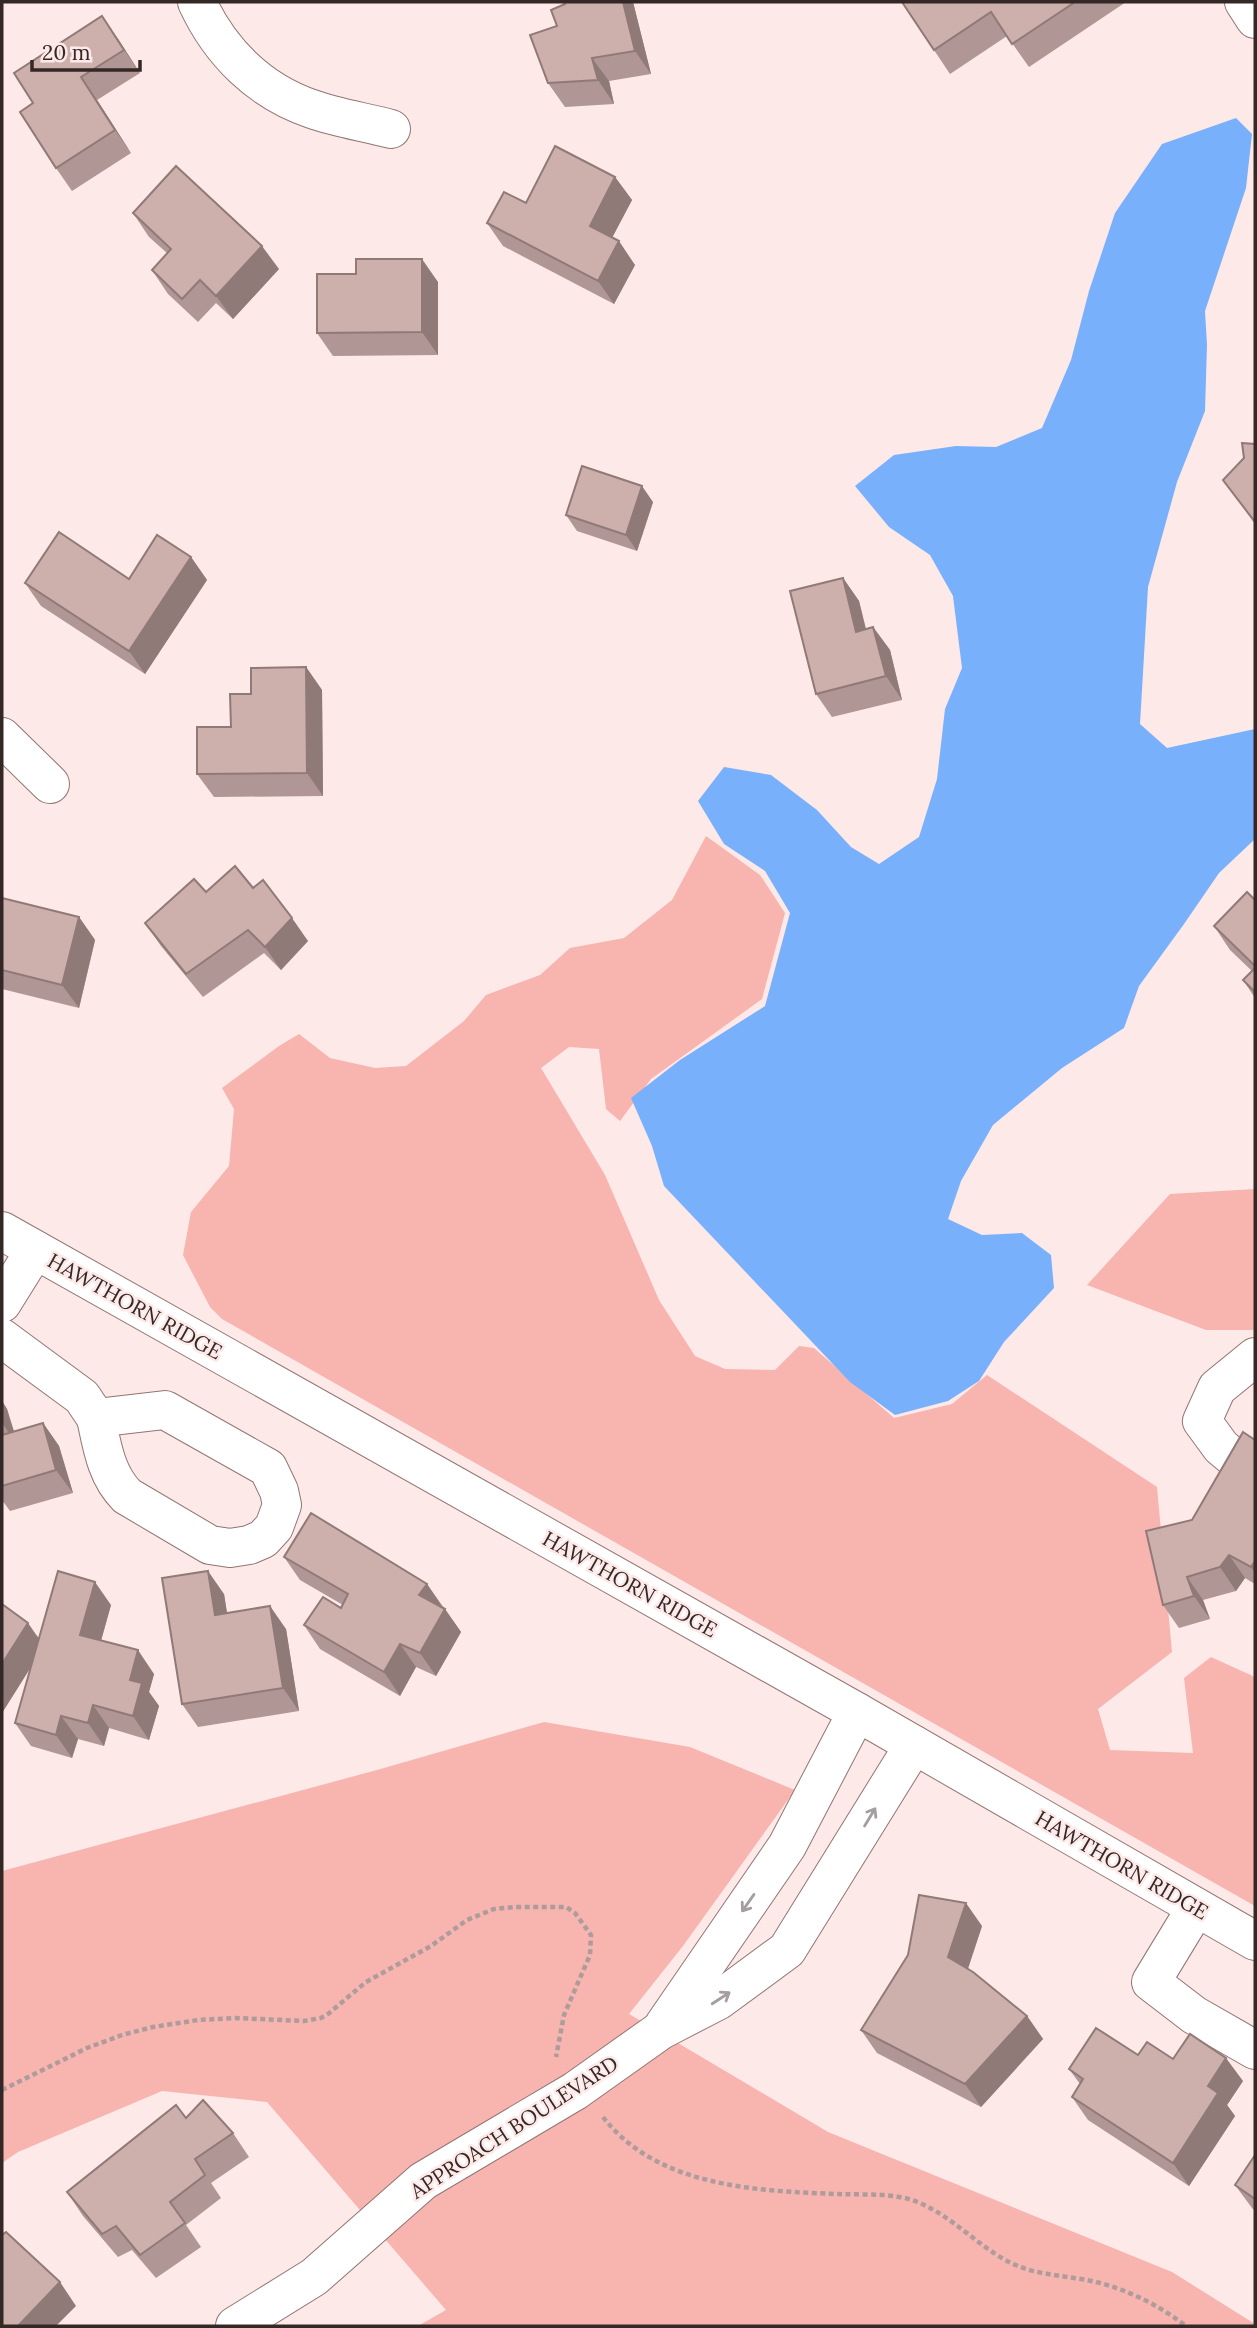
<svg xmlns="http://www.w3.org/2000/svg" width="1257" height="2328" viewBox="0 0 1257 2328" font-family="Lora,serif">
<rect width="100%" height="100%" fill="#fde9e8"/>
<!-- green -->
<g fill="#f8b4af">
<polygon points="706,836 760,875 785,913 762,999 651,1079 620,1121 606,1109 599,1049 569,1047 541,1068 605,1175 659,1300 695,1356 725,1369 775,1370 799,1346 814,1348 894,1418 952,1404 987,1375 1157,1487 1172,1652 1098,1709 1110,1750 1193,1753 1184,1678 1211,1657 1255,1677 1255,1906 222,1319 210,1307 183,1255 191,1212 229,1166 234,1109 222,1088 279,1046 299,1034 330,1058 375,1068 406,1066 464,1021 486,995 540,975 570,948 624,938 672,900"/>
<polygon points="1255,1189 1255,1330 1206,1330 1087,1285 1170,1194"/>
<polygon points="544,1722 690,1747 795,1790 683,1946 629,2014 828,2132 1172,2272 1255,2324 1255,2326 418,2326 446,2310 267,2102 162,2091 18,2152 2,2163 2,1871 377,1770"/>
</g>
<!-- water -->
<polygon fill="#79b0fb" points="1236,118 1252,134 1246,188 1205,311 1207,345 1205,411 1177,482 1148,587 1140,724 1167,748 1255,729 1255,839 1219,873 1184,924 1139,986 1124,1028 1062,1068 993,1125 961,1181 948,1219 982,1235 1022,1233 1051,1255 1054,1288 1004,1342 979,1381 948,1401 895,1415 850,1382 664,1186 652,1146 631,1098 680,1060 765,1006 790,913 765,871 724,844 698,801 724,767 771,775 817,810 851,847 879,864 919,837 937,779 945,709 962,668 953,596 930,555 889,527 855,486 894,455 956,446 996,447 1042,428 1071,360 1089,291 1115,213 1162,144"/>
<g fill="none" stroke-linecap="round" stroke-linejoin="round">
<defs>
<g id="minor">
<path d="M197,2C220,52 259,91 312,109C337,118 365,122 391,129"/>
<polyline points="1244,2 1255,19"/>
<polyline points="2,737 50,784"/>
<polyline points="2,1231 857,1712 1255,1941"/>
<polyline points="2,1303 35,1250"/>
<polyline points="2,1338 82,1397 96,1418"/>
<path d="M165,1410L268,1468L279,1491L282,1505L274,1527L263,1539L249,1545L230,1548L210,1545L127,1496C106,1475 102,1446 96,1418Z"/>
<polyline points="1240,1463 1221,1447 1202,1421 1217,1388 1255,1357"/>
<polyline points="1196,1908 1151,1982 1194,2015 1255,2050"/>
<polyline points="664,2025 787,1846 857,1712"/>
<polyline points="235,2326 314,2277 423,2181 575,2091 661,2030 719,2000 787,1950 914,1745"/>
</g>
</defs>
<!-- minor casing -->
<use href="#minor" stroke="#917573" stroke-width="40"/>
<!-- path -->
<g stroke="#ad9c9b" stroke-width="4.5" stroke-dasharray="5 3.5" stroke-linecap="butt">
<polyline points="2,2090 87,2048 122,2035 153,2027 198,2020 235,2018 304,2021 321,2018 328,2014 366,1982 431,1946 467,1920 494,1909 515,1907 566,1907 575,1913 591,1935 590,1955 564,2015 556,2057"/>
<path d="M603,2117C657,2187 756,2191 837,2194C859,2195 883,2193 905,2198C945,2208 974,2244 1009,2262C1036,2276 1067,2275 1096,2282C1129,2290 1160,2306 1186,2326"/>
</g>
<!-- minor -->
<use href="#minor" stroke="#fff" stroke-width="38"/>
</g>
<!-- wall -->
<g fill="#b09694">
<polygon points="564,2 633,2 651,74 609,81 614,104 565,107 548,83 557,26 565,4"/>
<polygon points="902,2 1126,2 1029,67 1007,36 950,74"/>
<polygon points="118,39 140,73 97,100 131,153 72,191 56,168 33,103"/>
<polygon points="615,177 632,200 612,238 635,265 614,304 503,246 487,223 526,203"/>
<polygon points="133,213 279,269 233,319 216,303 198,322 168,294 152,270 167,253 149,237"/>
<polygon points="438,282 438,355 333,356 317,333"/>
<polygon points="1255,444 1255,524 1224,480"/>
<polygon points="653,502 637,551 577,531 566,515"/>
<polygon points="191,557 207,580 145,674 41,606 25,583 129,579"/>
<polygon points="843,578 859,601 866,629 873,627 890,650 902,700 832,717 816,694"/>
<polygon points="306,667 322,690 323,796 214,797 197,774 231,727"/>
<polygon points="253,888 308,941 281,970 264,953 203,997 161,946 145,923 206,892"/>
<polygon points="2,898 79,917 95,940 79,1008 2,989"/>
<polygon points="1255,900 1255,998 1243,980 1252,971 1230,950 1214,926"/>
<polygon points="2,1401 7,1409 14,1431 43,1423 59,1446 73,1493 10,1511 2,1500"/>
<polygon points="1255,1440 1255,1584 1245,1578 1236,1591 1203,1600 1210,1619 1179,1628 1163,1605 1192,1520"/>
<polygon points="284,1557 427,1584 461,1632 436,1676 416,1667 400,1696 320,1649 304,1625 341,1608 343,1605 300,1580"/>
<polygon points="224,1594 227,1613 286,1629 299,1711 198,1727 182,1704"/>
<polygon points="2,1604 39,1638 111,1605 101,1641 154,1674 149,1692 159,1706 149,1740 109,1728 104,1746 78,1739 72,1758 31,1746 15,1723 31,1667 2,1713"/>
<polygon points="982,1926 968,1969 1027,2016 1043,2039 981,2107 877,2053 861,2030"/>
<polygon points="1138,2055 1173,2059 1243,2081 1227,2105 1235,2116 1189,2186 1088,2120 1072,2097 1080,2084 1069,2069"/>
<polygon points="186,2118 233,2133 249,2157 211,2183 221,2198 186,2225 201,2247 156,2278 132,2250 118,2257 83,2216 67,2192"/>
<polygon points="1255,2155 1255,2211 1252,2208 1235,2185"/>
</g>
<!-- shaded-wall -->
<g fill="#907a78">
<polygon points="623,2 633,2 651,74 635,51"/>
<polygon points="102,16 118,39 140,73 124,50"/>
<polygon points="592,58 609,81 614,104 598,80"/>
<polygon points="81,77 97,100 131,153 115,130"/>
<polygon points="615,177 632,200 606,249 590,226"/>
<polygon points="619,241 635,265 614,304 598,281"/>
<polygon points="262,246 279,269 233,319 216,296"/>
<polygon points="422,259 438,282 438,355 422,332"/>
<polygon points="642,486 653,502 637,551 626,535"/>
<polygon points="191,557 207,580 145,674 129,651"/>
<polygon points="843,578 859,601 872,655 856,632"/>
<polygon points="873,627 890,650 902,700 886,676"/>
<polygon points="306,667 322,690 323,796 307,773"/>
<polygon points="79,917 95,940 79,1008 62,985"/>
<polygon points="292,918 308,941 281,970 265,947"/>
<polygon points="2,1401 7,1409 18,1446 2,1423"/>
<polygon points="43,1423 59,1446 73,1493 56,1470"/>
<polygon points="1229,1555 1245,1578 1236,1591 1220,1567"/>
<polygon points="1255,1561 1255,1574 1251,1567"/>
<polygon points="208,1571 224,1594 231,1638 215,1615"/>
<polygon points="1187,1577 1203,1600 1210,1619 1194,1596"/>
<polygon points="95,1582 111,1605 96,1658 80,1635"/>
<polygon points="427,1584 443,1608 419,1595"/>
<polygon points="270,1606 286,1629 299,1711 283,1688"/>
<polygon points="445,1609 461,1632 436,1676 420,1653"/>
<polygon points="28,1623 44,1646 2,1713 2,1664"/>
<polygon points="400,1644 416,1667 400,1696 384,1672"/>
<polygon points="138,1650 154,1674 149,1692 159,1706 149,1740 133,1716 130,1680"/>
<polygon points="93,1705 109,1728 104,1746 88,1723"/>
<polygon points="61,1716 78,1739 72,1758 56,1735"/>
<polygon points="966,1903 982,1926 964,1980 948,1957"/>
<polygon points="1027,2016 1043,2039 981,2107 965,2084"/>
<polygon points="1226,2058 1243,2081 1227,2105 1235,2116 1189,2186 1173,2163 1208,2086"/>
<polygon points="60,2282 76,2306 56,2326 18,2326"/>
</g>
<!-- building -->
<g fill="#cdafac" stroke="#907a78" stroke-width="2">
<polygon points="564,2 623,2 635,51 592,58 598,80 548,83 530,35 557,26 551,10 565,4"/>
<polygon points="902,2 1075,2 1012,44 991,12 934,50"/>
<polygon points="102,16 124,50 81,77 115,130 56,168 20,112 33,103 14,73"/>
<polygon points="555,146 615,177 590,226 619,241 598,281 487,223 504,192 526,203"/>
<polygon points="176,166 262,246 216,296 200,280 182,299 152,270 171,249 133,213"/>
<polygon points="356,259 422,259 422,332 317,333 317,274 356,274"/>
<polygon points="1242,443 1255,444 1255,522 1223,480 1244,458"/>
<polygon points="582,466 642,486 626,535 566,515"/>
<polygon points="59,532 129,579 157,535 191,557 129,651 25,583"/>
<polygon points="843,578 856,632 873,627 886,676 816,694 790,591"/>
<polygon points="306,667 307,773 197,774 197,727 231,727 230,694 251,694 251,668"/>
<polygon points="235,866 253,888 263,880 292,918 265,947 248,930 186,974 145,923 194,879 206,892"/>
<polygon points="1247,892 1255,900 1255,966 1214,926"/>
<polygon points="2,898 79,917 62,985 2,970"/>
<polygon points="1255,968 1255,992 1243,980"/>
<polygon points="43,1423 56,1470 2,1486 2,1435"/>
<polygon points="1243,1432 1255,1440 1255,1561 1251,1567 1229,1555 1220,1567 1187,1577 1194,1596 1163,1605 1146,1531 1192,1520"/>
<polygon points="311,1513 427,1584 419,1595 445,1609 420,1653 400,1644 384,1672 304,1625 323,1597 341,1608 348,1594 284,1557"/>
<polygon points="58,1571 95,1582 80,1635 138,1650 130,1680 142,1683 133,1716 93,1705 88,1723 61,1716 56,1735 15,1723"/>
<polygon points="208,1571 215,1615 270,1606 283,1688 182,1704 162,1578"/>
<polygon points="2,1604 28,1623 2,1664"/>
<polygon points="919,1895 966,1903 948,1957 973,1972 1027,2016 965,2084 861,2030 908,1955"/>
<polygon points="1096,2028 1138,2055 1147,2042 1173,2059 1190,2034 1226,2058 1208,2086 1218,2093 1173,2163 1072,2097 1083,2079 1069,2069"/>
<polygon points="203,2100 233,2133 195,2159 205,2175 170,2202 185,2223 140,2255 116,2226 102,2234 67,2192 176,2105 186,2118"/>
<polygon points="1255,2155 1255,2199 1235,2185"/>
<polygon points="6,2232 60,2282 18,2326 2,2326 2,2235"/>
</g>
<!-- one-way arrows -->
<defs><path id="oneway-shaft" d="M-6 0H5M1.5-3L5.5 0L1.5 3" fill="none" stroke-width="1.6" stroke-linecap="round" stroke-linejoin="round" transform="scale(1.75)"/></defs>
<g stroke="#a49e9e">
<use href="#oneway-shaft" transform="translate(870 1817) rotate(-59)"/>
<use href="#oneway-shaft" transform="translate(748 1903) rotate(125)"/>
<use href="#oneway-shaft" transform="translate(721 1998) rotate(-33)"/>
</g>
<g text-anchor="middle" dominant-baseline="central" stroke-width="5" stroke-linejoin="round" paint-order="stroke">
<!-- street labels -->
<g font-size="21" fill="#342827" stroke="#fde9e8">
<text transform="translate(135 1306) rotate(29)">HAWTHORN RIDGE</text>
<text transform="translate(630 1584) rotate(29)">HAWTHORN RIDGE</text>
<text transform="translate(1122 1865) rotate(30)">HAWTHORN RIDGE</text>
<text transform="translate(514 2127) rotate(-33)">APPROACH BOULEVARD</text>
</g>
</g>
<!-- border -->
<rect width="1257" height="2328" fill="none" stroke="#342827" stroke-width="7"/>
<!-- scale -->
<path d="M32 60v10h108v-10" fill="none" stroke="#342827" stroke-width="3.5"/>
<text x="42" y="60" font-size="21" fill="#342827" stroke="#fde9e8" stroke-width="5" paint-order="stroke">20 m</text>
</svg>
